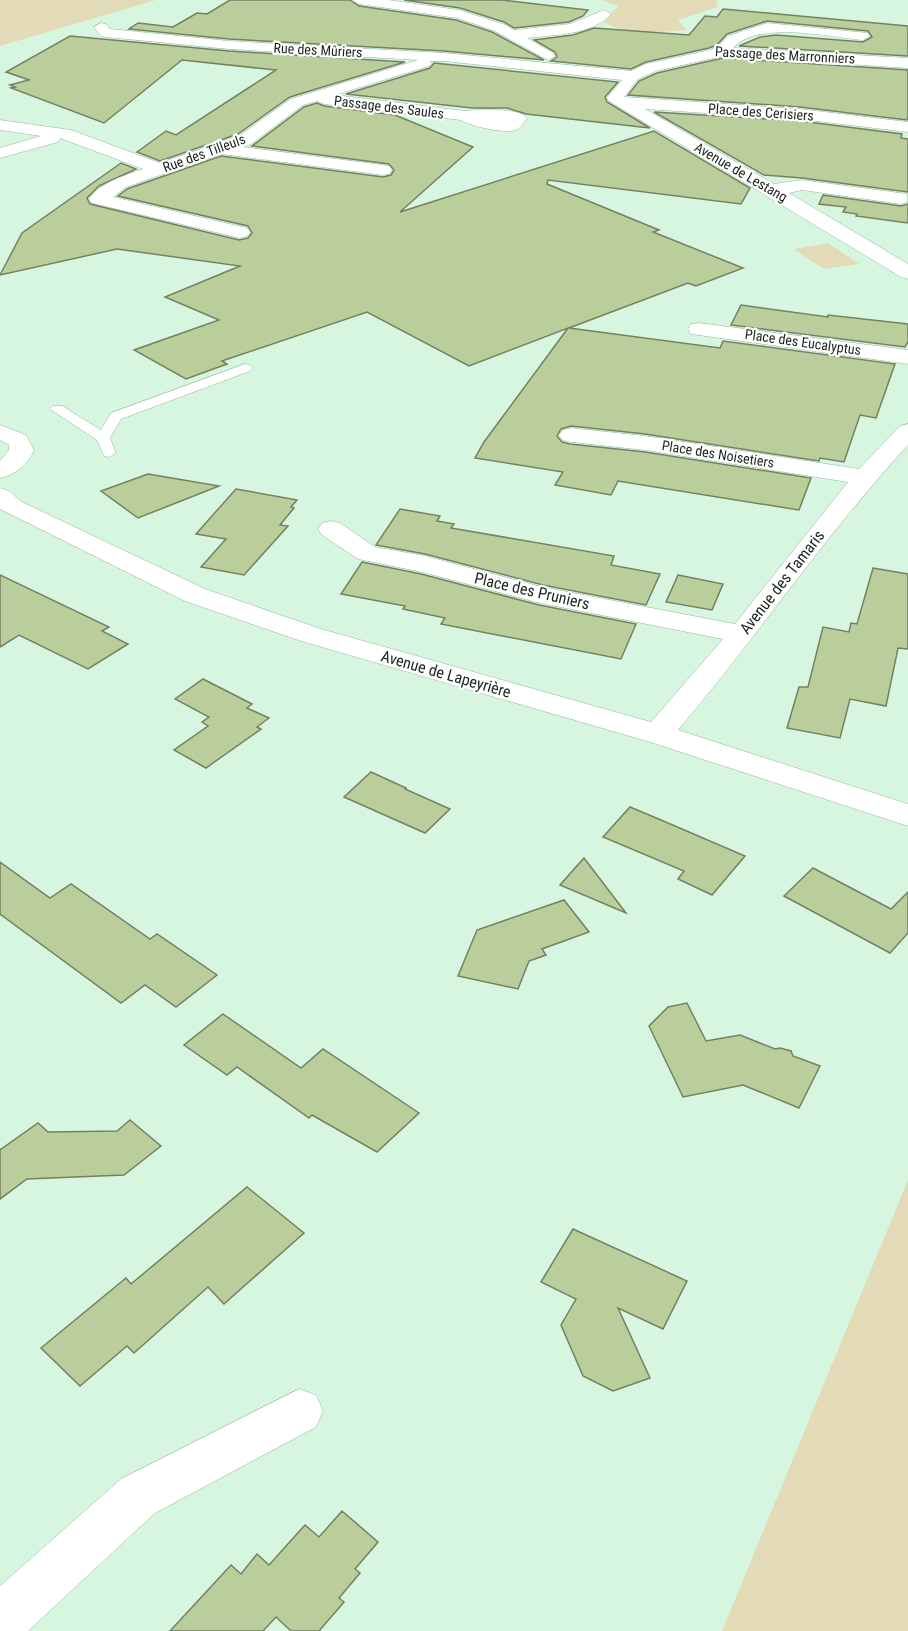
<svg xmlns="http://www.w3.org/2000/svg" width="908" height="1631" viewBox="0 0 908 1631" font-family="'Roboto Condensed',sans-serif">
<rect width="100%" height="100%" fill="#d7f6df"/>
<!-- green -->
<g fill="#e3dbb7">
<polygon points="0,0 156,0 0,46"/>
<path d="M603,0H716L718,7L678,20L687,30C659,32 628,37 604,22L618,6Z"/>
<polygon points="828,243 859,264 824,269 794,249"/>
<polygon points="908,1180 908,1631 722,1631"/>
</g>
<!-- building -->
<g fill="#bace9b" stroke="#758063" stroke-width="1.5">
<polygon points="230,0 350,0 359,6 456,20 492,32 544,60 444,51 229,39 129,29 138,23 173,27 197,13 207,14"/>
<polygon points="404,0 502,0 588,10 583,16 569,22 514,28 504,22 460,8"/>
<polygon points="723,9 908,26 908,56 739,46 760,37 776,35 863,42 872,37 868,31 767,21 727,34 717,45 709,48 646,62 631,69 551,61 557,57 555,52 534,40 573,35 594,28 689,35 705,16 717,17"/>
<polygon points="70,36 229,51 405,62 290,97 238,134 160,161 137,152 166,131 176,135 276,70 182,60 104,123 11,88 15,87 10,85 29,80 6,72"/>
<polygon points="723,58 908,70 908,117 907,120 800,107 628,95 639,81 657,73"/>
<polygon points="434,63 618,82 605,97 607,102 650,128 526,114 507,108 472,108 346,94 430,68"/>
<polygon points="317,103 324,106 395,115 473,147 400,212 654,131 750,188 741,204 548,180 547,184 659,230 653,232 743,268 696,286 688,283 569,328 720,348 723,341 895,364 876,418 860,415 844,462 820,458 819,461 645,434 571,426 561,429 557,436 562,442 570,444 645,452 811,478 799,510 618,481 611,495 555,485 563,472 475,458 484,442 568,328 469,366 367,312 222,361 227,364 186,379 134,350 219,320 165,297 240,266 117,249 0,275 22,233 121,163 136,169 99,186 87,198 90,204 239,240 248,238 252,233 248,226 118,196 127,189 221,156 383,177 391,175 394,170 389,164 252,146 304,107"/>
<polygon points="654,112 800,121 902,134 901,138 908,139 908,192 802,178 764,175"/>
<polygon points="823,195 901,206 908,204 908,223 856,216 857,214 843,212 846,207 819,204"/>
<polygon points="741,305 828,317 828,315 908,324 908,342 905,347 731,325"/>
<polygon points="148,474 219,486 138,518 101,491"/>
<polygon points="236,489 297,500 291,507 294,508 280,525 288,526 244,575 201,567 226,539 196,534"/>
<polygon points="400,509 440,516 437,521 454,524 451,528 614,556 611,565 660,574 646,605 543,585 425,554 376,545"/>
<polygon points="362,562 421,574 539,605 636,624 621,659 441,624 445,618 403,609 405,606 341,594"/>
<polygon points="873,568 908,574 908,649 898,648 886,706 850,699 840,738 787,728 799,687 808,687 823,627 849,632 851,623 857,624"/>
<polygon points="0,575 109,627 102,631 128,644 88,669 19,635 0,647"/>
<polygon points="678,575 723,584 712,610 666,602"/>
<polygon points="203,679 252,704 247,708 269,718 257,727 261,729 206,768 174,750 208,726 202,722 209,717 175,699"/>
<polygon points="371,772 406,788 405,789 450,809 425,833 344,797"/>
<polygon points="630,807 661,820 745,856 712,895 678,879 684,871 603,837"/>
<polygon points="584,858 626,913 560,885"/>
<polygon points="0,862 50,898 71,884 150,939 157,934 217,975 176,1007 145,985 121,1003 0,914"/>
<polygon points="813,868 891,909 908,892 908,933 890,953 784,896"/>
<polygon points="564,900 589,932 542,949 546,955 529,961 518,989 458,976 477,930"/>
<polygon points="687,1003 706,1041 740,1035 775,1049 780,1048 791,1051 793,1056 820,1066 799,1108 743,1085 683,1097 649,1026 668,1007"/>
<polygon points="223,1014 301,1068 323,1049 419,1113 377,1152 312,1115 309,1118 237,1067 227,1075 184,1045"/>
<polygon points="130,1120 161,1146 124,1175 27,1179 0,1199 0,1150 38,1123 48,1132 117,1131"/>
<polygon points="247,1187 304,1233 224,1304 208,1287 134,1353 127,1346 80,1386 41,1348 126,1278 131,1284"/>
<polygon points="573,1229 687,1281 663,1329 618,1308 650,1378 613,1391 583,1376 561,1325 576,1299 541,1282"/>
<polygon points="342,1511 378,1542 355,1569 360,1573 339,1598 344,1602 319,1631 291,1631 276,1617 263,1631 170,1631 231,1565 241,1574 257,1554 269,1565 305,1525 319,1537"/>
</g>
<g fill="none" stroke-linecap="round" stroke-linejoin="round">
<defs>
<polygon id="service" points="245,364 250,365 252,368 250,371 121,419 110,438 116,453 109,457 104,456 97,440 50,409 52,406 62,406 101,430 111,413"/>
<g id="minor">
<path d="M352,0H388L459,10L503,24L514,30L570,24L604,10L611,14C593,35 553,35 527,38L553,53L555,56L548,60L493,30L457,18L359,4Z"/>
<path d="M101,23L106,24L110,29L229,41L444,53L631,71L646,64L710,50L718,47L728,36L767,23L868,33L870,36L863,40C829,37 758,20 733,48L908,58V68L723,56L656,71L638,79L624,97L800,109L908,122V132L800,119L645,109L774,184L802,180L907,194V202L901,204L802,190L789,193L908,264V279L901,277L609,101L607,98L622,80L444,61H430L432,63L429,66L335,95L465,111C479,110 518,107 527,118C525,121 521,127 518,129C508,135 470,126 461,120L324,104L317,101L303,105L251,144L243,147L383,165L389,166L392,170L389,174L383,175L221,154L126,187L113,197L247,228L250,232L247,236L240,238L92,203L89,199C101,182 124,176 143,169L60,138L58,142L0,158V148L41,136L0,130V120L71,130L160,163L239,136L291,99L418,60L229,49L106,37L101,36L94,27Z"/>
<polygon points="699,323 908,350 908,364 691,334 688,329 691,324"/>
<path d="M908,424V445C825,535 757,637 678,730L908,804V826L647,741L301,641L185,601L0,509V488L9,491L22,502L205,589L321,629L651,722L723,639L540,603L422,572L358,559L322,535L318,529L322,523L331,521L340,523L375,547L425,556L542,587L735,624L848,482L645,450L571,442L563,440L559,435L563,430L571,428L645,436L859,469L900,426Z"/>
<path d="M0,425L26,435L34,450C28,465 15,475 0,478V461L9,450V445L0,440Z"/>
<polygon points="299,1389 316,1395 323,1411 316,1427 155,1513 28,1631 0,1631 0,1586 121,1479"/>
</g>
</defs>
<!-- service casing -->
<use href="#service" stroke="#96b59f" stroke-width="1"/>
<!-- minor casing -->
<use href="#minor" stroke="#96b59f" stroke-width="1"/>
<!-- service -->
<use href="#service" fill="#fff" fill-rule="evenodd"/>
<!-- minor -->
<use href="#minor" fill="#fff" fill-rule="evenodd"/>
</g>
<g text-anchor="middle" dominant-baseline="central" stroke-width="4.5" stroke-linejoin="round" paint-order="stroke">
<!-- far-street labels -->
<g font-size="14" fill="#1a261d" stroke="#fff">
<text transform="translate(318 50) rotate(3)">Rue des Mûriers</text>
<text transform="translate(785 55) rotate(3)">Passage des Marronniers</text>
<text transform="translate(389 107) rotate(7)">Passage des Saules</text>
<text transform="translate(761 112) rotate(4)">Place des Cerisiers</text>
<text transform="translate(204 153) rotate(-20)">Rue des Tilleuls</text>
<text transform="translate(741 172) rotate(30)">Avenue de Lestang</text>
<text transform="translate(803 342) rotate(8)">Place des Eucalyptus</text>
<text transform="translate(718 454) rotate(9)">Place des Noisetiers</text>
</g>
<!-- street labels -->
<g font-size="16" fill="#1a261d" stroke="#fff">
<text transform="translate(782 582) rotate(-52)">Avenue des Tamaris</text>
<text transform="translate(532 591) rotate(13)">Place des Pruniers</text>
<text transform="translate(446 674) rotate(16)">Avenue de Lapeyrière</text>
</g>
</g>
</svg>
